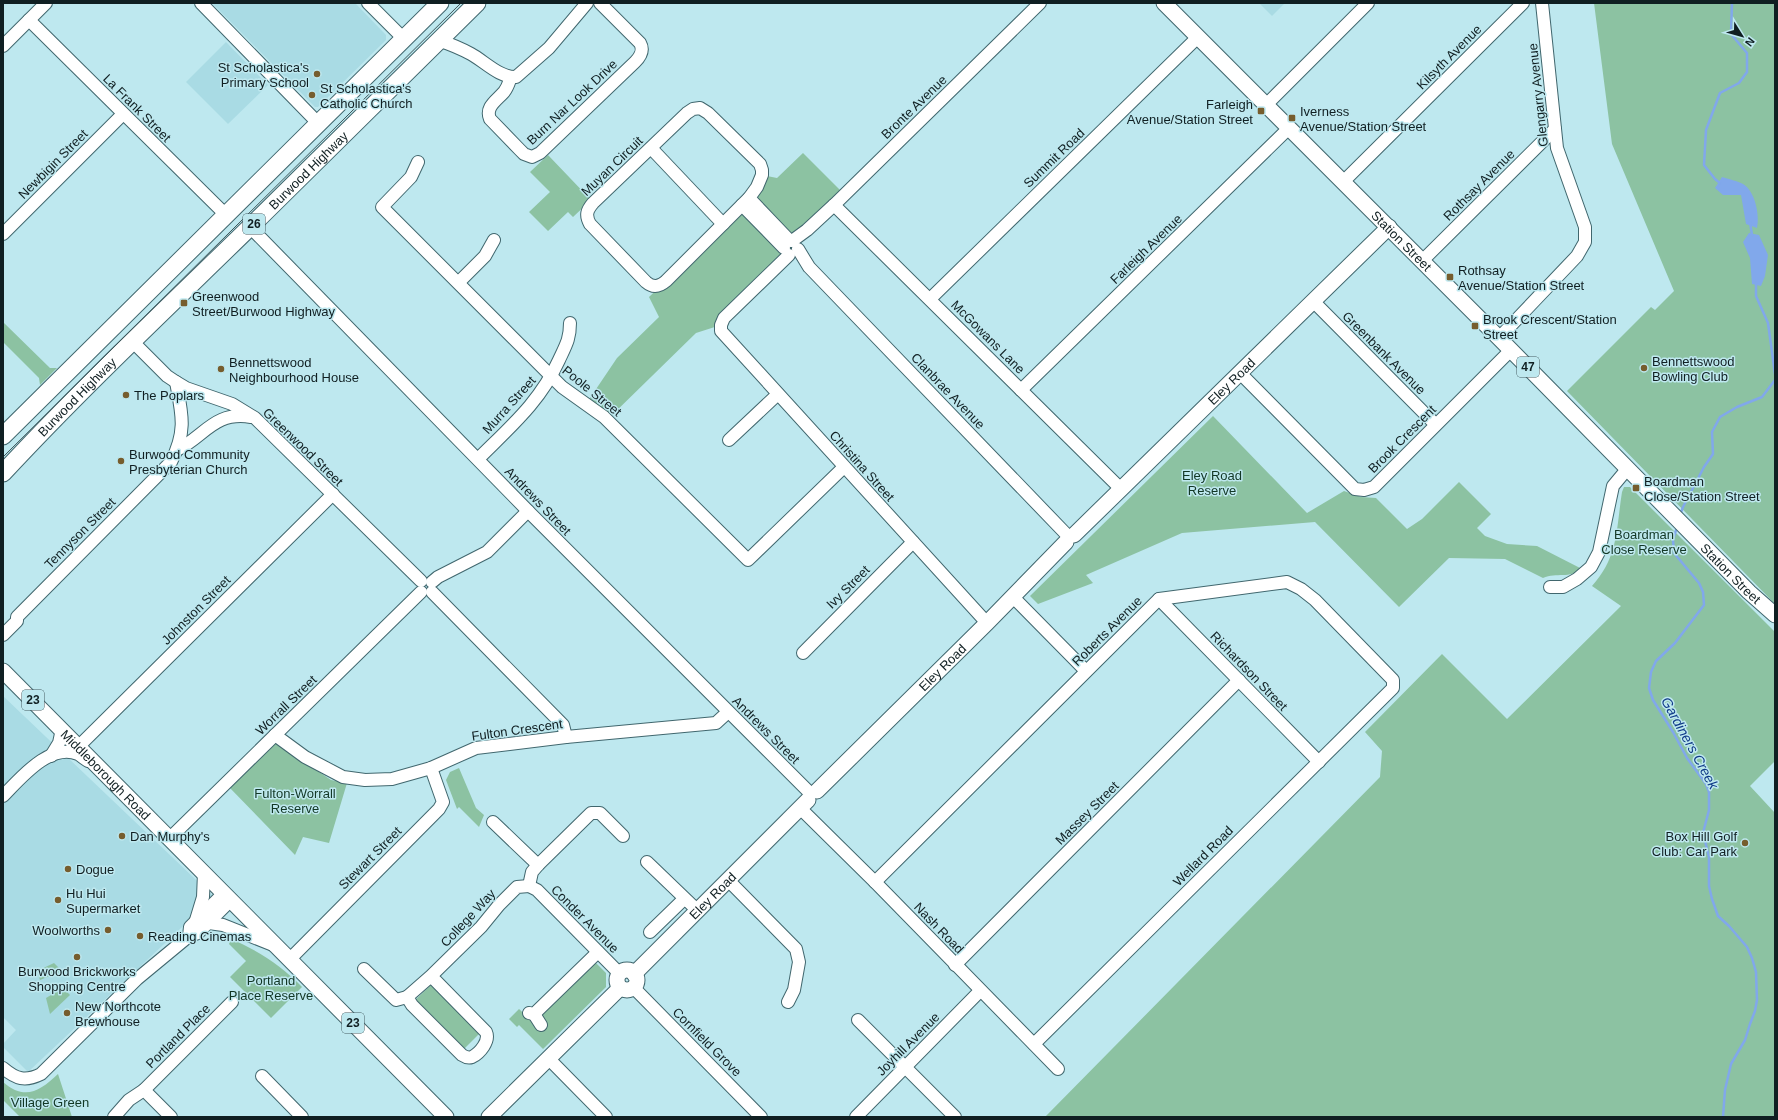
<svg xmlns="http://www.w3.org/2000/svg" width="1778" height="1120" viewBox="0 0 1778 1120" font-family="Helvetica,sans-serif">
<rect width="100%" height="100%" fill="#bee8ef"/>
<!-- built -->
<g fill="#a9dbe4">
<polygon points="212,3 355,3 386,35 386,40 318,107 315,107"/>
<polygon points="1259,3 1285,3 1272,16"/>
<polygon points="226,42 268,85 228,124 186,82"/>
<polygon points="3,696 214,897 28,1072 3,1047 3,1044 16,1030 3,1017"/>
</g>
<!-- green -->
<g fill="#8cc2a2">
<polygon points="1594,3 1775,3 1775,604 1567,391 1651,307 1655,310 1674,291 1612,144"/>
<polygon points="803,153 842,192 784,249 770,274 721,325 696,333 607,420 586,404 617,358 659,317 649,297 666,281 762,175 777,178"/>
<polygon points="548,155 591,200 573,217 568,212 548,231 529,212 550,192 530,172"/>
<polygon points="3,322 50,368 57,368 40,385 39,378 3,342"/>
<path d="M1213,416L1307,513L1344,491L1361,497L1376,498L1407,529L1422,519L1459,482L1491,514L1477,528L1485,536L1507,544L1537,546L1582,569C1569,579 1557,572 1543,578L1505,559L1449,558L1399,607L1315,522L1182,533L1086,575L1093,583L1038,604L1030,596Z"/>
<path d="M1624,487H1630L1775,632V761L1750,786L1775,813V1117H1045L1380,777L1382,751L1365,732L1442,654L1507,719L1621,606L1592,586C1619,556 1616,529 1622,492Z"/>
<polygon points="275,742 331,780 347,783 329,843 303,837 295,855 229,787"/>
<polygon points="459,768 476,808 484,815 479,827 459,807 457,809 446,780 450,772"/>
<path d="M231,939C257,950 282,966 302,987L271,1018L230,977L246,961L229,944Z"/>
<polygon points="594,961 606,973 606,987 543,1049 519,1025 517,1027 509,1019 519,1009 533,1022"/>
<polygon points="54,963 62,971 40,980 37,971"/>
<polygon points="432,984 480,1033 463,1050 414,1001"/>
<polygon points="63,988 70,995 50,1014 46,998"/>
<path d="M58,1074L72,1117H20L3,1100V1082C25,1101 40,1091 58,1074Z"/>
</g>
<!-- water -->
<g fill="#81a8eb">
<path d="M1722,177C1728,179 1738,181 1743,184C1755,191 1760,215 1757,228L1746,224L1741,195H1723L1715,188Z"/>
<polygon points="1749,233 1759,235 1768,255 1765,276 1761,286 1752,284 1750,258 1743,242"/>
</g>
<g fill="none" stroke-linecap="round" stroke-linejoin="round">
<!-- stream -->
<g stroke="#81a8eb" stroke-width="2.5">
<polyline points="1720,183 1715,179 1704,165 1706,130 1720,93 1739,83 1747,72 1747,53 1731,34 1732,3"/>
<polyline points="1750,222 1752,235"/>
<polyline points="1756,283 1756,296 1768,323 1775,374"/>
<polyline points="1680,515 1683,507 1704,467 1713,454 1712,432 1720,417 1737,407 1762,397 1775,380"/>
<polyline points="1677,527 1673,540 1674,553 1699,583 1703,592 1704,605 1675,643 1656,661 1651,672 1649,688 1653,700 1673,732 1687,758 1706,784 1709,792 1709,810 1703,833 1709,857 1709,886 1712,899 1718,916 1729,926 1747,947 1752,958 1756,972 1757,1000 1755,1011 1750,1024 1745,1040 1731,1064 1725,1090 1723,1117"/>
</g>
<defs>
<g id="minor">
<polyline points="201,3 318,123"/>
<polyline points="368,3 404,39"/>
<polyline points="29,20 226,215"/>
<path d="M438,40C450,44 460,48 471,54C484,61 500,78 516,77L549,48L587,3"/>
<polyline points="3,46 46,3"/>
<path d="M511,77C509,82 508,87 504,92C496,101 485,107 490,119L520,150L524,154L532,157L540,153L635,62C641,56 644,50 640,43L600,3"/>
<polyline points="1266,105 1368,3"/>
<path d="M700,108L708,113L760,164L762,170V175L757,187L749,198L666,281C659,287 653,288 646,282L590,224C585,215 587,210 593,203L687,113L693,109Z"/>
<polyline points="651,148 723,224"/>
<polyline points="418,162 411,177 382,207 562,387 604,417 748,560 844,467"/>
<polyline points="1343,182 1523,3"/>
<polyline points="749,198 790,241"/>
<polyline points="742,205 784,248"/>
<polyline points="834,205 1121,489"/>
<polyline points="250,227 528,511 808,791"/>
<polyline points="3,234 123,114"/>
<polyline points="792,241 807,230 834,205 1040,3"/>
<polyline points="798,249 809,267 1067,535"/>
<polyline points="789,255 724,318 721,325 721,331 987,623"/>
<polyline points="1422,261 1555,129"/>
<polyline points="459,282 485,256 494,240"/>
<polyline points="930,299 1198,37"/>
<polyline points="1313,301 1435,424"/>
<polyline points="1499,338 1577,256 1585,242 1585,227 1557,148 1542,3"/>
<polyline points="132,341 167,376 176,382 186,388 232,404 255,418 421,581"/>
<polyline points="1240,373 1355,489 1364,490 1374,487 1511,350"/>
<polyline points="1021,390 1289,128"/>
<polyline points="729,440 778,394"/>
<path d="M177,450C205,436 214,411 251,417"/>
<path d="M478,459C510,427 540,402 559,360C566,345 570,339 570,323"/>
<polyline points="432,582 438,577 487,552 528,511"/>
<polyline points="1550,587 1563,587 1577,579 1591,567 1599,552 1613,486 1628,468"/>
<polyline points="432,592 563,725 566,737"/>
<polyline points="1013,597 1086,671"/>
<polyline points="1159,599 1319,762"/>
<path d="M3,635L17,621V617L171,462C187,431 182,414 176,382"/>
<polyline points="803,653 913,542"/>
<polyline points="275,735 305,757 343,777 365,780 392,779 431,768 476,748 566,737 716,723 728,712"/>
<polyline points="79,746 333,494"/>
<polyline points="51,756 59,743 62,729"/>
<path d="M3,796C20,779 50,742 78,754C81,756 85,759 88,761"/>
<polyline points="800,808 875,882 1058,1069"/>
<polyline points="493,822 538,865"/>
<polyline points="170,838 421,592"/>
<polyline points="647,862 698,911"/>
<polyline points="728,880 796,949 799,962 794,990 788,1002"/>
<polyline points="875,882 1159,599 1287,582 1301,589 1315,600 1393,680 1393,688 1034,1044"/>
<polyline points="529,886 532,872 538,865 591,813 600,813 623,836"/>
<polyline points="529,886 537,890 620,974"/>
<polyline points="196,920 203,897 204,873"/>
<polyline points="209,923 223,925 273,945"/>
<polyline points="650,932 684,899"/>
<polyline points="189,936 190,927 224,893"/>
<polyline points="290,959 439,809 443,802 431,768"/>
<polyline points="955,965 1239,680"/>
<polyline points="364,969 396,1000 407,997"/>
<path d="M431,976L407,997L412,1005L462,1055C465,1057 469,1058 472,1057C480,1053 490,1041 486,1032L431,976L481,927L499,905L517,887L529,886"/>
<polyline points="633,987 761,1117"/>
<polyline points="529,1013 534,1014 598,952"/>
<polyline points="534,1014 541,1025"/>
<polyline points="858,1020 955,1117"/>
<polyline points="549,1059 606,1117"/>
<path d="M3,1068C16,1079 25,1082 41,1074L137,979L189,936L198,933L231,900"/>
<polyline points="262,1076 302,1117"/>
<polyline points="144,1090 232,1002"/>
<polyline points="114,1117 129,1100 144,1090 171,1117"/>
<polyline points="856,1117 980,991"/>
</g>
<g id="major">
<path id="s1" d="M1164,3L1499,338L1749,592L1775,615"/>
<path id="s2" d="M1074,535L1389,227"/>
<path id="s3" d="M3,671L446,1117"/>
<path id="s4" d="M817,791L987,623L1066,542"/>
<circle cx="627" cy="980" r="10"/>
<path id="s5" d="M634,974L808,800"/>
<polyline points="489,1117 620,988"/>
</g>
<g id="highway">
<polyline points="3,436 440,3"/>
<path id="s6" d="M3,473C82,388 167,308 250,227C326,153 401,78 477,3"/>
</g>
</defs>
<!-- minor casing -->
<use href="#minor" stroke="#41676e" stroke-width="14"/>
<!-- major casing -->
<use href="#major" stroke="#41676e" stroke-width="17"/>
<!-- highway casing -->
<use href="#highway" stroke="#41676e" stroke-width="19"/>
<!-- minor -->
<use href="#minor" stroke="#fff" stroke-width="12"/>
<!-- major -->
<use href="#major" stroke="#fff" stroke-width="15"/>
<!-- highway -->
<use href="#highway" stroke="#fff" stroke-width="17"/>
<!-- tram -->
<polyline stroke="#3e5559" stroke-width="1" points="3,457 461,3"/>
</g>
<!-- markers -->
<g fill="#765d2e" stroke="#bee8ef" stroke-width="1.5">
<circle cx="317" cy="74" r="4"/>
<circle cx="312" cy="95" r="4"/>
<rect x="1257" y="107" width="8" height="8" rx="2"/>
<rect x="1288" y="114" width="8" height="8" rx="2"/>
<rect x="1446" y="273" width="8" height="8" rx="2"/>
<rect x="180" y="299" width="8" height="8" rx="2"/>
<rect x="1471" y="322" width="8" height="8" rx="2"/>
<circle cx="1644" cy="368" r="4"/>
<circle cx="221" cy="369" r="4"/>
<circle cx="126" cy="395" r="4"/>
<circle cx="121" cy="461" r="4"/>
<rect x="1632" y="484" width="8" height="8" rx="2"/>
<circle cx="122" cy="836" r="4"/>
<circle cx="1745" cy="843" r="4"/>
<circle cx="68" cy="869" r="4"/>
<circle cx="58" cy="900" r="4"/>
<circle cx="108" cy="930" r="4"/>
<circle cx="140" cy="936" r="4"/>
<circle cx="77" cy="957" r="4"/>
<circle cx="67" cy="1013" r="4"/>
</g>
<g text-anchor="middle" dominant-baseline="central" stroke-width="3" stroke-linejoin="round" paint-order="stroke">
<!-- shield labels -->
<g fill="#bee8ef" stroke="#445b60" stroke-width="1">
<rect x="243" y="214" width="22" height="20" rx="3"/>
<rect x="1517" y="357" width="22" height="20" rx="3"/>
<rect x="22" y="690" width="22" height="20" rx="3"/>
<rect x="342" y="1013" width="22" height="20" rx="3"/>
</g>
<g font-size="12" font-weight="bold" fill="#101f22">
<text x="254" y="224">26</text>
<text x="1528" y="367">47</text>
<text x="33" y="700">23</text>
<text x="353" y="1023">23</text>
</g>
<!-- street labels -->
<g font-size="13" fill="#101f22" stroke="#bee8ef">
<text transform="translate(1449 57) rotate(-45)">Kilsyth Avenue</text>
<text transform="translate(1538 95) rotate(-96)">Glengarry Avenue</text>
<text transform="translate(572 102) rotate(-43)">Burn Nar Look Drive</text>
<text transform="translate(914 107) rotate(-44)">Bronte Avenue</text>
<text transform="translate(137 108) rotate(45)">La Frank Street</text>
<text transform="translate(1054 158) rotate(-44)">Summit Road</text>
<text transform="translate(53 164) rotate(-45)">Newbigin Street</text>
<text transform="translate(612 166) rotate(-44)">Muyan Circuit</text>
<text stroke="none"><textPath href="#s6" startOffset="430">Burwood Highway</textPath></text>
<text transform="translate(1479 185) rotate(-45)">Rothsay Avenue</text>
<text stroke="none"><textPath href="#s1" startOffset="336">Station Street</textPath></text>
<text transform="translate(1146 249) rotate(-44)">Farleigh Avenue</text>
<text transform="translate(988 337) rotate(45)">McGowans Lane</text>
<text transform="translate(1384 353) rotate(45)">Greenbank Avenue</text>
<text stroke="none"><textPath href="#s2" startOffset="220">Eley Road</textPath></text>
<text transform="translate(592 391) rotate(39)">Poole Street</text>
<text transform="translate(948 391) rotate(46)">Clanbrae Avenue</text>
<text stroke="none"><textPath href="#s6" startOffset="106">Burwood Highway</textPath></text>
<text transform="translate(509 405) rotate(-48)">Murra Street</text>
<text transform="translate(1402 439) rotate(-45)">Brook Crescent</text>
<text transform="translate(303 447) rotate(44)">Greenwood Street</text>
<text transform="translate(862 466) rotate(48)">Christina Street</text>
<text transform="translate(538 501) rotate(46)">Andrews Street</text>
<text transform="translate(80 533) rotate(-45)">Tennyson Street</text>
<text stroke="none"><textPath href="#s1" startOffset="804">Station Street</textPath></text>
<text transform="translate(848 587) rotate(-45)">Ivy Street</text>
<text transform="translate(196 610) rotate(-45)">Johnston Street</text>
<text transform="translate(1107 631) rotate(-45)">Roberts Avenue</text>
<text stroke="none"><textPath href="#s4" startOffset="176">Eley Road</textPath></text>
<text transform="translate(1249 671) rotate(46)">Richardson Street</text>
<text transform="translate(286 705) rotate(-44)">Worrall Street</text>
<text transform="translate(517 730) rotate(-8)">Fulton Crescent</text>
<text transform="translate(766 730) rotate(45)">Andrews Street</text>
<text stroke="none"><textPath href="#s3" startOffset="146">Middleborough Road</textPath></text>
<text transform="translate(1087 813) rotate(-45)">Massey Street</text>
<text transform="translate(1203 856) rotate(-45)">Wellard Road</text>
<text transform="translate(370 858) rotate(-45)">Stewart Street</text>
<text stroke="none"><textPath href="#s5" startOffset="111">Eley Road</textPath></text>
<text transform="translate(468 918) rotate(-47)">College Way</text>
<text transform="translate(585 919) rotate(45)">Conder Avenue</text>
<text transform="translate(939 928) rotate(46)">Nash Road</text>
<text transform="translate(178 1036) rotate(-45)">Portland Place</text>
<text transform="translate(707 1042) rotate(45)">Cornfield Grove</text>
<text transform="translate(908 1044) rotate(-45)">Joyhill Avenue</text>
</g>
<!-- poi labels -->
<g font-size="13" fill="#101f22" stroke="#bee8ef" text-anchor="start">
<text x="309" y="67" text-anchor="end">St Scholastica's<tspan x="309" dy="15">Primary School</tspan></text>
<text x="320" y="88">St Scholastica's<tspan x="320" dy="15">Catholic Church</tspan></text>
<text x="1253" y="104" text-anchor="end">Farleigh<tspan x="1253" dy="15">Avenue/Station Street</tspan></text>
<text x="1300" y="111">Iverness<tspan x="1300" dy="15">Avenue/Station Street</tspan></text>
<text x="1458" y="270">Rothsay<tspan x="1458" dy="15">Avenue/Station Street</tspan></text>
<text x="192" y="296">Greenwood<tspan x="192" dy="15">Street/Burwood Highway</tspan></text>
<text x="1483" y="319">Brook Crescent/Station<tspan x="1483" dy="15">Street</tspan></text>
<text x="1652" y="361">Bennettswood<tspan x="1652" dy="15">Bowling Club</tspan></text>
<text x="229" y="362">Bennettswood<tspan x="229" dy="15">Neighbourhood House</tspan></text>
<text x="134" y="395">The Poplars</text>
<text x="129" y="454">Burwood Community<tspan x="129" dy="15">Presbyterian Church</tspan></text>
<text x="1644" y="481">Boardman<tspan x="1644" dy="15">Close/Station Street</tspan></text>
<text x="130" y="836">Dan Murphy's</text>
<text x="1737" y="836" text-anchor="end">Box Hill Golf<tspan x="1737" dy="15">Club: Car Park</tspan></text>
<text x="76" y="869">Dogue</text>
<text x="66" y="893">Hu Hui<tspan x="66" dy="15">Supermarket</tspan></text>
<text x="100" y="930" text-anchor="end">Woolworths</text>
<text x="148" y="936">Reading Cinemas</text>
<text x="77" y="971" text-anchor="middle">Burwood Brickworks<tspan x="77" dy="15">Shopping Centre</tspan></text>
<text x="75" y="1006">New Northcote<tspan x="75" dy="15">Brewhouse</tspan></text>
</g>
<!-- park labels -->
<g font-size="13" fill="#123725" stroke="#bee8ef">
<text x="1212" y="475">Eley Road<tspan x="1212" dy="15">Reserve</tspan></text>
<text x="1644" y="534">Boardman<tspan x="1644" dy="15">Close Reserve</tspan></text>
<text x="295" y="793">Fulton-Worrall<tspan x="295" dy="15">Reserve</tspan></text>
<text x="271" y="980">Portland<tspan x="271" dy="15">Place Reserve</tspan></text>
<text x="50" y="1102">Village Green</text>
</g>
<!-- water labels -->
<g font-size="14" font-style="italic" fill="#0f3a87" stroke="#bee8ef">
<text transform="translate(1690 743) rotate(61)">Gardiners Creek</text>
</g>
</g>
<!-- border -->
<rect width="1778" height="1120" fill="none" stroke="#101f22" stroke-width="8"/>
<!-- north arrow -->
<g transform="translate(1742 36) rotate(127)" stroke="#bee8ef" stroke-width="3" paint-order="stroke">
<path d="M0-3L7 15L0 10L-7 15Z" fill="#101f22"/>
<text y="-6" font-size="11" font-weight="bold" text-anchor="middle" fill="#101f22">N</text>
</g>
</svg>
